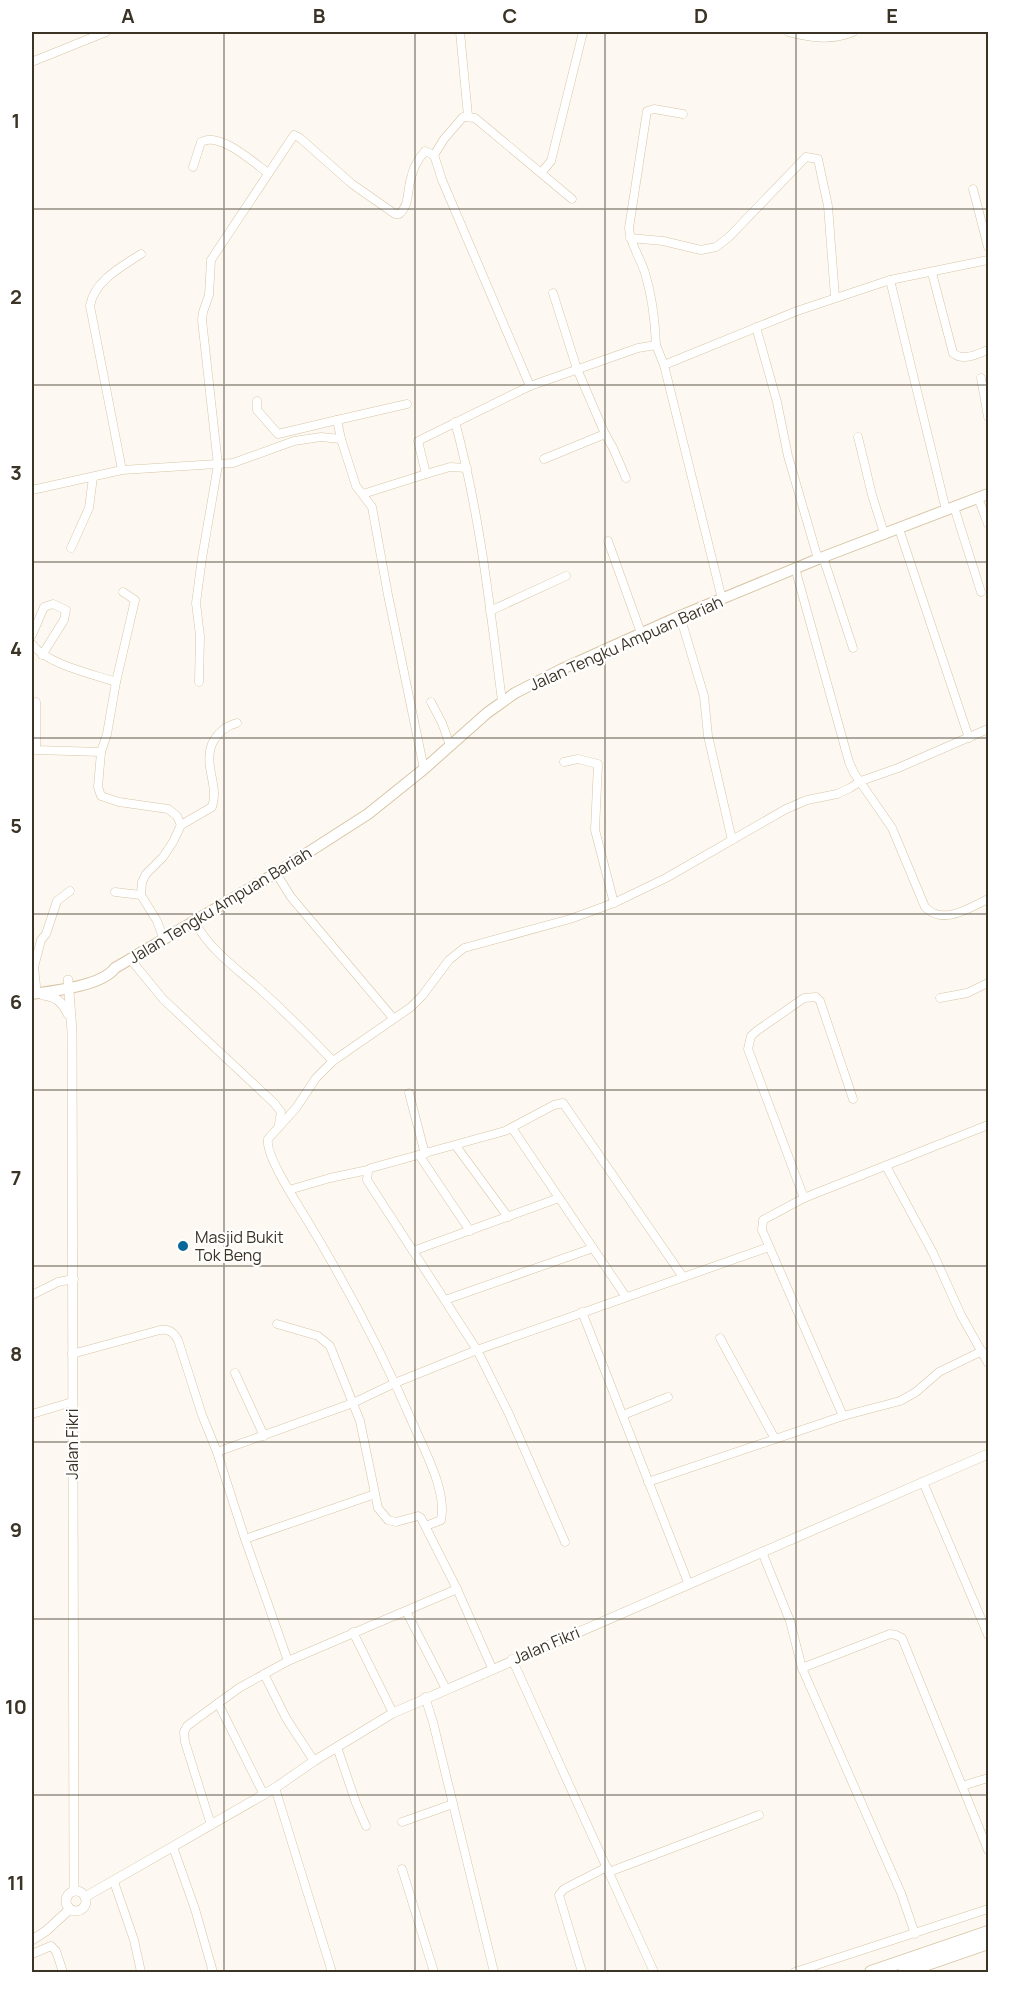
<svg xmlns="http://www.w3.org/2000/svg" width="1020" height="2004" viewBox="0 0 1020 2004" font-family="Manrope,sans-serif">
<rect width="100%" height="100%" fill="#fdf9f2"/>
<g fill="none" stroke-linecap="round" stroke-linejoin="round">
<defs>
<g id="minor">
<polyline points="460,32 468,116"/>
<path d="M788,32C810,38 831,41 853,32"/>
<polyline points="34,61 106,32"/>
<path d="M193,167L201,142C219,131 253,162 268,173"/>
<polyline points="541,173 551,161 583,32"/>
<polyline points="973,189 988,247"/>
<polyline points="630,238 663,241 701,250 716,247 729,237 806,157 818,159 828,206 835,297"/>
<path d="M932,273L953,353C963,362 977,354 988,350"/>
<polyline points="756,327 777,402 788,456 818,559"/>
<path d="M656,345C655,320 652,296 645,273C640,257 630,244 629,228L647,111L654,109L683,114"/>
<polyline points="664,365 797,311 890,280"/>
<polyline points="981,378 988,417"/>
<polyline points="530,386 442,180 434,155 444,139 463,117 475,118 572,199"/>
<polyline points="257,401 257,410 278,434 337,420"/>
<polyline points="407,404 337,420 341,439 356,486 372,507 388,595 424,769"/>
<path d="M455,422C480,513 490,608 502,701"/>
<polyline points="605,434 613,448 626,478"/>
<polyline points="858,437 872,495 884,533"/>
<polyline points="544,459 605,434 577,369 553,293"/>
<path d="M122,470L90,306C94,281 121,267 141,254"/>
<polyline points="426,474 450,467 467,468"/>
<polyline points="32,490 122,470 233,463 294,441 321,437 341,439"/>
<polyline points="363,494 426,474 418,441 530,386 638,348 656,345 664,365 722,599"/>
<polyline points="978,498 988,524"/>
<polyline points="954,507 981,592"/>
<polyline points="946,510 890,280 988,260"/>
<polyline points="899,529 969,738"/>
<polyline points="608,541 641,633"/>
<polyline points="71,548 89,508 93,477"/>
<polyline points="823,557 853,648"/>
<path d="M795,568L849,762L854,773L892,828L925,907C943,926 969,908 988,899"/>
<polyline points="123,592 135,600 116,682 107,734 101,752 98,787 101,796 119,802 168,809 177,816 181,825"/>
<polyline points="490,611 566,576"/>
<polyline points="680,616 704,696 708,736 732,840"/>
<polyline points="32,635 44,607 53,604 66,610 64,620 42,655"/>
<path d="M32,644C46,664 92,674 116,682"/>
<path d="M199,682L200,636L196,603L202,558L218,465L202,320L203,312L209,295L211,260L294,135L300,138L352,184L395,214H399C410,206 407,189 411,178C413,168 418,159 425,151L434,155"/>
<polyline points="36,702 36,750 101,752"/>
<polyline points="431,702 442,723 450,745"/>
<polyline points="564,762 578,759 598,764 595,830 614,903"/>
<polyline points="276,873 291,897 393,1018"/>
<polyline points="115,892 141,895"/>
<path d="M195,922C210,951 239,970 263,992C287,1014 310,1037 333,1061"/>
<path d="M164,940L157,921L141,895L142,882L146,874L163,857L173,842L181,825L212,807C220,785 201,763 214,740C220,731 226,726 237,723"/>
<polyline points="131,960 163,999 274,1103 281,1112 279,1124"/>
<polyline points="36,986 34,967 41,940 46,934 57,901 70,891"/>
<polyline points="940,998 967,993 988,983"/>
<polyline points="409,1093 425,1154"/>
<polyline points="512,1128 626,1297"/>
<polyline points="456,1146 508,1217"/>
<polyline points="419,1155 470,1231"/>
<polyline points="886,1166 933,1253 961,1315 988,1363"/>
<polyline points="289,1190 330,1178 368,1170"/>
<polyline points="804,1198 748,1049 751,1036 758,1030 804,998 816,997 820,1001 853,1099"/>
<polyline points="413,1251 559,1198"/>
<polyline points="32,1295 58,1282 74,1279"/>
<polyline points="445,1300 593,1248"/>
<polyline points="582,1312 689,1585"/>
<polyline points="277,1324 318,1336 330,1346 360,1421 378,1508 388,1520 396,1522 418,1516 421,1518 457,1589 492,1668"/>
<polyline points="720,1338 775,1439"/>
<path d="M72,1354L160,1330C170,1329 173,1332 178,1340L202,1415L217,1452L245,1539L288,1661"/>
<polyline points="235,1373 264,1436"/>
<polyline points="32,1414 72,1402"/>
<polyline points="623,1415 668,1397"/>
<polyline points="843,1416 762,1230 763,1220 804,1198 988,1125"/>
<polyline points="217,1452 353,1403 395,1383 477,1350 769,1247"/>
<polyline points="648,1482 843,1416 900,1401 916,1392 939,1372 982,1351"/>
<polyline points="923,1482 988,1635"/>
<path d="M426,1526L441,1520C447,1491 425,1452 414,1426C383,1354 347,1286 307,1220C297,1203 265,1156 268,1139L296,1108L316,1078L333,1061L411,1007L422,996L449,960L464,948L570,919L614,903L666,878L786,809L807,800L837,794L850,788L861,781L898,768L988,729"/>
<polyline points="245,1539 375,1494"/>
<polyline points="565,1542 509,1414 477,1350 367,1180 368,1170 371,1168 505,1131 554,1105 563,1103 683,1277"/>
<polyline points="762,1552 790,1621 802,1668 901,1893 915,1934"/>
<polyline points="406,1611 446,1689"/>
<polyline points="353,1632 393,1713"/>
<polyline points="512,1659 654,1972"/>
<polyline points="802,1668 890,1634 896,1635 902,1638 988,1850"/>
<polyline points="264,1674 286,1718 314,1761"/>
<polyline points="425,1697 433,1722 494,1972"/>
<polyline points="218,1703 264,1795"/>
<polyline points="337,1747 356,1803 366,1826"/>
<polyline points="962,1786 988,1778"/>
<polyline points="275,1788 332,1972"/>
<polyline points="402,1822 453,1804"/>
<polyline points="211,1825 185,1742 184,1732 187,1726 239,1688 288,1661 457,1589"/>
<polyline points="173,1847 195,1909 213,1972"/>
<polyline points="402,1869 434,1972"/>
<polyline points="609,1872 759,1815"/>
<polyline points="114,1882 134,1940 141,1972"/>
<polyline points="32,1954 51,1946 56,1951 63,1972"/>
<polyline points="582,1972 559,1895 564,1889 607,1867"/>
<polyline points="795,1972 988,1909"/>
</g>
<g id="tertiary">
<polyline points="68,980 72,1031 74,1891"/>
<path d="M43,995C57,997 62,1002 68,1014"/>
<circle cx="76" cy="1901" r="10"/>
<polyline points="85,1897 275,1788 314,1761 393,1713 988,1454"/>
<polyline points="32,1940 46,1931 70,1909"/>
</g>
<path id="secondary" d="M32,994C53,991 102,986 115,968L276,873L368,814L424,769L487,713L515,693L562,669L680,616L818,559L988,494"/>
<g id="primary">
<polyline points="871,1972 988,1932"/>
<polyline points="904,1972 988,1943"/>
</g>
</defs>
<!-- minor casing -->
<use href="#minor" stroke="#d8c5a4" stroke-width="9"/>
<!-- tertiary casing -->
<use href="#tertiary" stroke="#d8c5a4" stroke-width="10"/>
<!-- secondary casing -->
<use href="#secondary" stroke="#d8c5a4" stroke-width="12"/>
<!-- primary casing -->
<use href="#primary" stroke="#d8c5a4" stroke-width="14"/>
<!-- minor -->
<use href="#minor" stroke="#fff" stroke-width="8"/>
<!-- tertiary -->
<use href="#tertiary" stroke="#fff" stroke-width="9"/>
<!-- secondary -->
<use href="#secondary" stroke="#fff" stroke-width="10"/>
<!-- primary -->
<use href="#primary" stroke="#fff" stroke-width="12"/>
</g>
<!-- grid -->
<path fill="none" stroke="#3b3426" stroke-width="1.5" stroke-opacity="0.55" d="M224,32V1972M415,32V1972M605,32V1972M796,32V1972M32,209H988M32,385H988M32,562H988M32,738H988M32,914H988M32,1090H988M32,1266H988M32,1442H988M32,1619H988M32,1795H988"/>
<!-- markers -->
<circle fill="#096897" stroke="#fff" stroke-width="2" cx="183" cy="1246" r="6"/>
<g text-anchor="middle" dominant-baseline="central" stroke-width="4.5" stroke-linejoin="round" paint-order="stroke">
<!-- street labels -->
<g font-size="16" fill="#3b3426" stroke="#fff">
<text transform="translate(626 643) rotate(-24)">Jalan Tengku Ampuan Bariah</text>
<text transform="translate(220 905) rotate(-31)">Jalan Tengku Ampuan Bariah</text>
<text transform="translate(72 1444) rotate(-90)">Jalan Fikri</text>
<text transform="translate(546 1645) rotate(-23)">Jalan Fikri</text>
</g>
<!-- poi labels -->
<g font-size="16" fill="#3b3426" stroke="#fff" text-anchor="start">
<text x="195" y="1237">Masjid Bukit<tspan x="195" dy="18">Tok Beng</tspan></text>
</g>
</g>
<!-- border -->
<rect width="1020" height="2004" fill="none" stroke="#ffffff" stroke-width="66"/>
<rect x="33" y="33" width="954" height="1938" fill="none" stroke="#3b3426" stroke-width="2"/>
<g font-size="20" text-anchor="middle" font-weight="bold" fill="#3b3426">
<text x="128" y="23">A</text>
<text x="319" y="23">B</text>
<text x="510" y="23">C</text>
<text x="701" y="23">D</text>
<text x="892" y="23">E</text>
<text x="16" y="128">1</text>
<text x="16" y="304">2</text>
<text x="16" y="480">3</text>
<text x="16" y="656">4</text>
<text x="16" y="833">5</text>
<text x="16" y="1009">6</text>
<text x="16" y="1185">7</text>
<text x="16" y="1361">8</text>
<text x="16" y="1537">9</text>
<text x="16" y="1714">10</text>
<text x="16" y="1890">11</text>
</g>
</svg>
